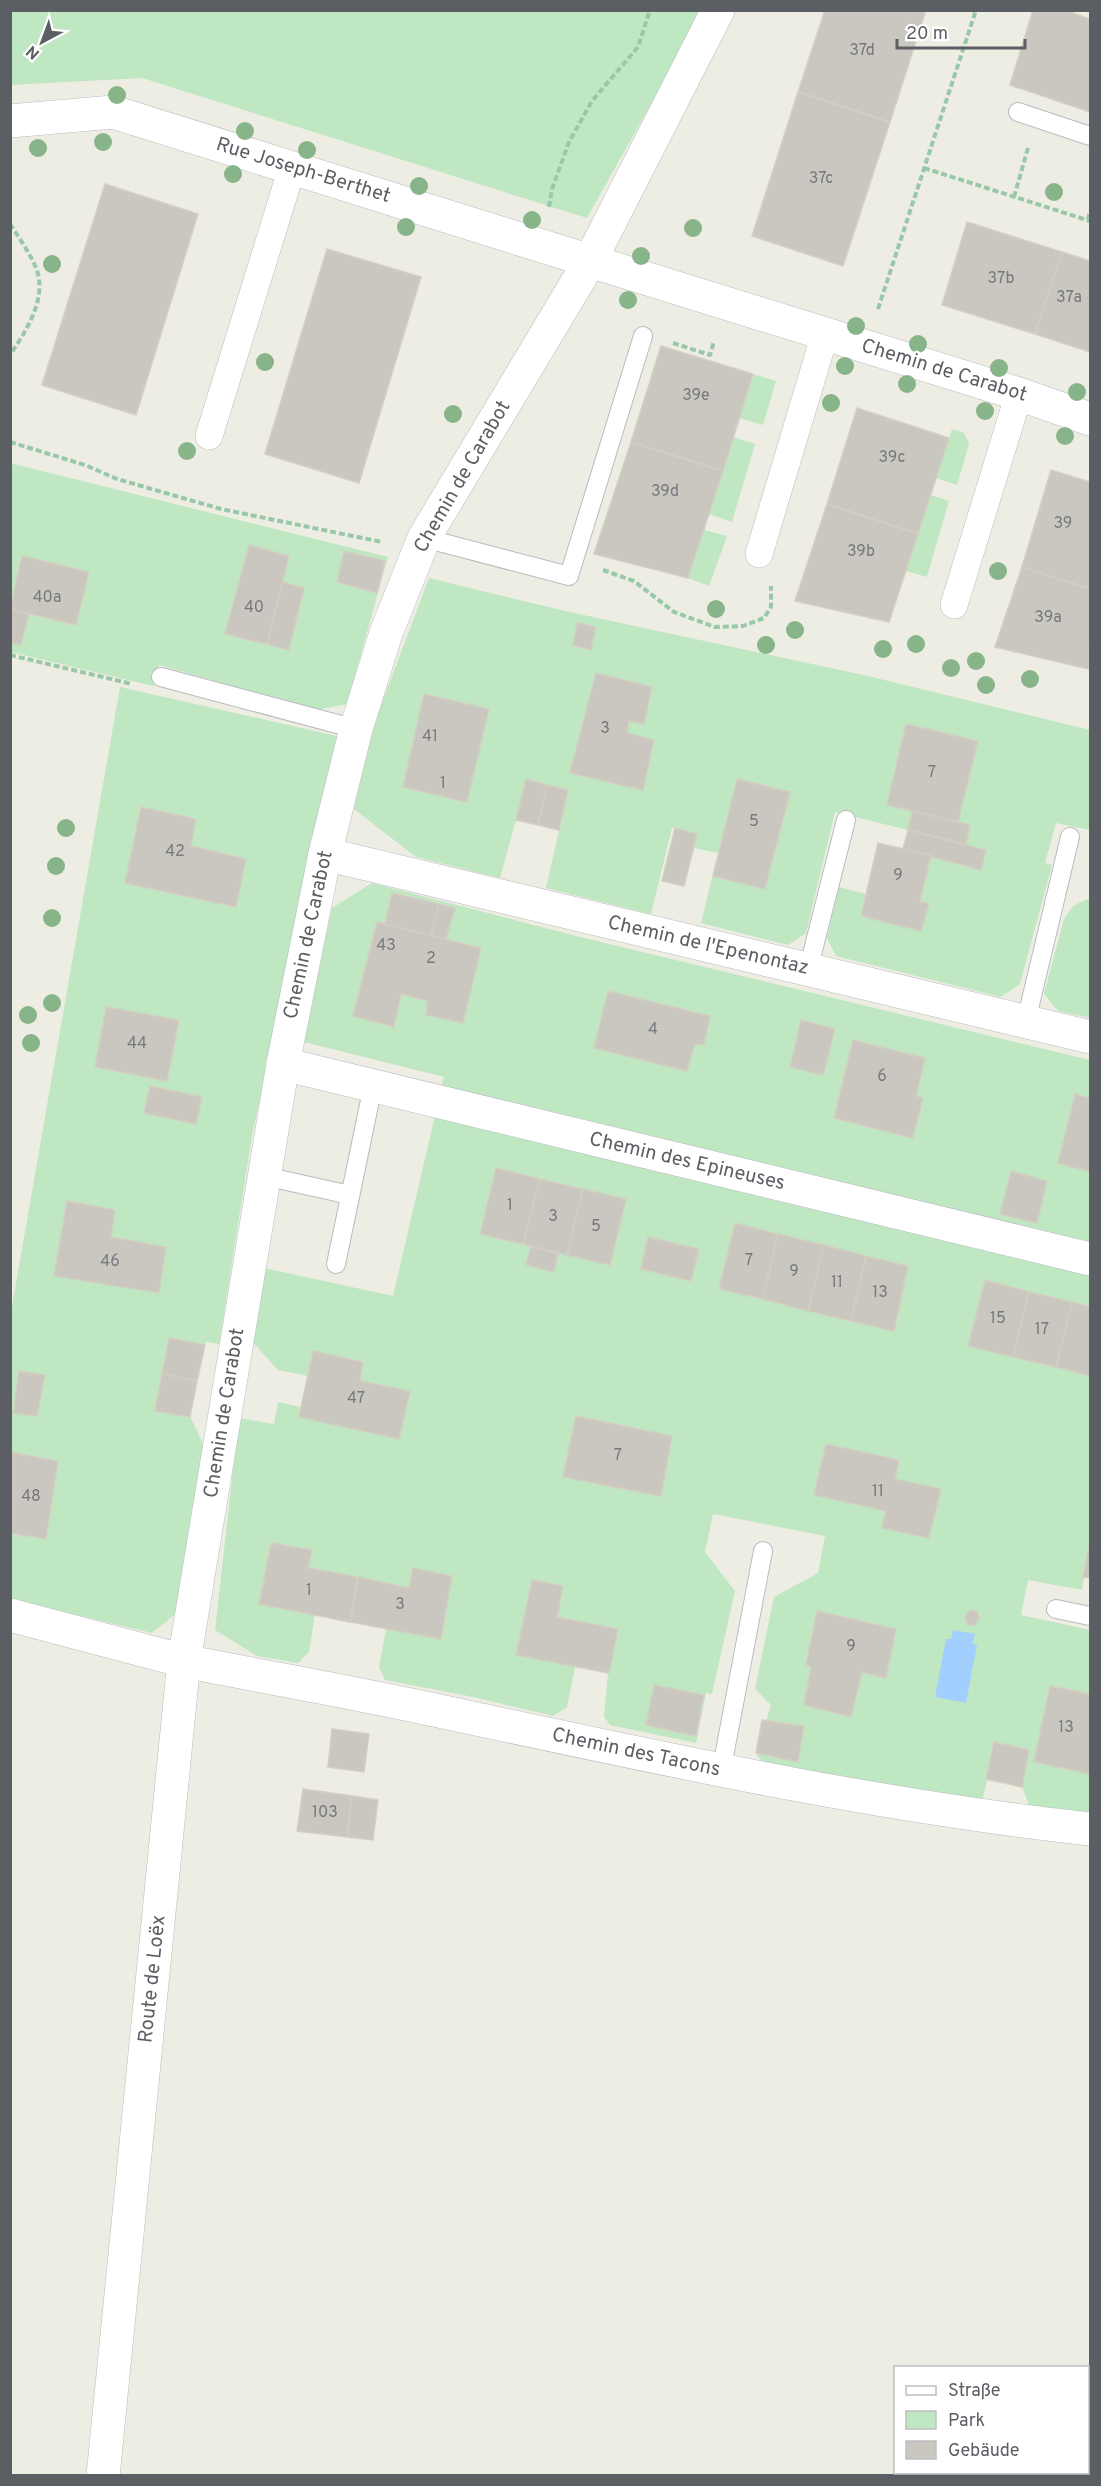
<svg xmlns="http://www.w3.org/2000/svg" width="1101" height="2486" viewBox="0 0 1101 2486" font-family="Overpass,sans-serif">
<rect width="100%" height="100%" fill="#eeede3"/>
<!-- green -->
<g fill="#bfe7c2">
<polygon points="10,11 703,11 587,218 142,78 11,85"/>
<polygon points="753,374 776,381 763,425 739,418"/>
<polygon points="952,429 964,433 969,444 957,485 936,478"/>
<polygon points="734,437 755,444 732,522 709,514"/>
<polygon points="10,463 388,557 347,704 317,710 159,665 153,686 11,652"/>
<polygon points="931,495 949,501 927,577 906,571"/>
<polygon points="704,530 727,536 709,586 688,578"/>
<polygon points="429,578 565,611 868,676 1090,730 1090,830 1056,823 1045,863 1052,865 1020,984 1001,997 836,956 827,938 839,887 866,894 878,843 903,849 908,830 835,812 806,933 788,945 701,923 718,853 694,848 696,834 672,828 651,914 546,888 559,830 516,820 500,878 416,857 354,809 368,740"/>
<polygon points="120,687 337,736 252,1136 219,1344 206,1342 190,1416 204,1446 179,1611 152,1633 11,1599 11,1312"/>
<polygon points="372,883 576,936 1090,1060 1090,1542 1082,1590 1028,1580 1021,1615 1090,1630 1090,1813 1030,1807 1022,1787 987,1780 981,1805 765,1767 756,1753 771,1705 755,1689 774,1597 818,1573 825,1536 713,1514 705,1552 735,1591 712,1694 706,1693 696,1743 610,1725 604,1717 608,1673 575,1667 567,1707 553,1716 473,1697 385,1680 379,1667 386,1629 315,1615 309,1652 298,1663 257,1656 215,1630 239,1418 274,1424 278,1402 301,1407 308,1376 278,1370 250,1339 264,1268 393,1296 444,1077 304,1042 332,908"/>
<polygon points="1087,899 1090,900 1090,1018 1058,1011 1044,994 1064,919 1073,906"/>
</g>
<!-- water -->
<polygon fill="#a3cfff" points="953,1630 975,1634 972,1644 977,1645 966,1703 935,1697 946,1639 951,1639"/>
<!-- building -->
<g fill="#c9c7c0" stroke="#d3cfc1" stroke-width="1.5">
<polygon points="825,10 926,10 890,122 798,92"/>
<polygon points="1033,10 1064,10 1090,19 1090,112 1010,85"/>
<polygon points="798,92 890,122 843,266 752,236"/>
<polygon points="105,184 198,214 136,415 42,385"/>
<polygon points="967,222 1062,252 1035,334 942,305"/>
<polygon points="327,249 421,277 359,483 265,454"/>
<polygon points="1062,252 1090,261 1090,352 1035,334"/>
<polygon points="661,346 753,374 723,471 631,442"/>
<polygon points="857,408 949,438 918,534 827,504"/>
<polygon points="631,442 723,471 688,578 594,554"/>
<polygon points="1051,470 1090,482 1090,589 1022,567"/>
<polygon points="827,504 918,534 889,622 795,601"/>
<polygon points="249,545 289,556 267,644 225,634"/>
<polygon points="344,551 385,561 377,593 337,582"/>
<polygon points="22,556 89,572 76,625 10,609"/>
<polygon points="1022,567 1090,589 1089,669 995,647"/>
<polygon points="283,582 304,588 289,650 267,644"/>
<polygon points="10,609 29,614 21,645 10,643"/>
<polygon points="577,623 596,627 591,650 573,645"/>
<polygon points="596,673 652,687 644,724 629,721 627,733 654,740 643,790 570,773"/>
<polygon points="424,694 489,709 467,802 403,787"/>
<polygon points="906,724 978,741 958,822 887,805"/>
<polygon points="526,779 547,785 538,825 516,820"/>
<polygon points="737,779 790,792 765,889 713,876"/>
<polygon points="547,785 568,790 559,830 538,825"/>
<polygon points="141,807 196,819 191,846 246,859 236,907 125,883"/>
<polygon points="912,811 970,825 966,844 908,830"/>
<polygon points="675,828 697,834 684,886 662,881"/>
<polygon points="908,830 986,850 981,870 903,849"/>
<polygon points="878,843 931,855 920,902 929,903 921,931 861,916"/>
<polygon points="392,893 439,904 431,936 385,925"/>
<polygon points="439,904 455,908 446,940 431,936"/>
<polygon points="377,922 481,948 463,1023 426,1015 428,1001 401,994 394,1027 353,1016"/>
<polygon points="608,991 710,1016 704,1045 695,1044 687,1071 594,1048"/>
<polygon points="106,1007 179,1020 167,1081 95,1067"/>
<polygon points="801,1020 835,1029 823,1075 790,1067"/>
<polygon points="853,1040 925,1058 916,1096 923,1098 913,1138 834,1118"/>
<polygon points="150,1086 202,1097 196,1124 144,1113"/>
<polygon points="1075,1094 1090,1098 1090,1172 1058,1163"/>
<polygon points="496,1168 540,1179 523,1244 480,1234"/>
<polygon points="1011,1171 1047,1181 1037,1223 1000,1214"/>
<polygon points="540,1179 583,1189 567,1255 523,1244"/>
<polygon points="583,1189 626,1199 610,1265 567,1255"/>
<polygon points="67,1201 115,1210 111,1237 166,1247 159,1293 54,1276"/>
<polygon points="735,1223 778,1234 763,1299 719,1289"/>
<polygon points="778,1234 824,1245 808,1311 763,1299"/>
<polygon points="648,1237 699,1249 691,1281 641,1269"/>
<polygon points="824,1245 866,1256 851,1321 808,1311"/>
<polygon points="531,1246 558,1254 554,1272 526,1265"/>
<polygon points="866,1256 908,1266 894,1331 851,1321"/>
<polygon points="985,1280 1029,1292 1013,1357 968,1346"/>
<polygon points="1029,1292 1072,1302 1056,1367 1013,1357"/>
<polygon points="1072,1302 1090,1307 1090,1376 1056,1367"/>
<polygon points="169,1338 205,1345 197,1381 162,1374"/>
<polygon points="313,1351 363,1362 360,1381 410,1391 399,1439 299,1417"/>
<polygon points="19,1371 45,1375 37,1416 13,1413"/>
<polygon points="162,1374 197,1381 190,1417 155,1411"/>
<polygon points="576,1416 672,1436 661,1496 563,1477"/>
<polygon points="826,1444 899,1460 895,1479 941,1489 929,1538 882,1528 886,1511 814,1495"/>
<polygon points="10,1452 58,1461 46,1539 10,1533"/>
<polygon points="1090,1542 1090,1578 1083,1577"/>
<polygon points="271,1543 312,1550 308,1568 358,1577 350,1622 259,1604"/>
<polygon points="413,1568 452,1576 441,1639 350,1622 358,1577 409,1588"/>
<polygon points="532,1580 563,1586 557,1617 618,1629 609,1673 516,1655"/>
<polygon points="970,1610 977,1611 979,1618 974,1625 968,1625 965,1617"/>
<polygon points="817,1611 896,1629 886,1678 862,1672 851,1717 804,1705 811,1666 806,1665"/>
<polygon points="654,1685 704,1695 696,1736 646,1725"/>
<polygon points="1050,1686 1090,1694 1090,1774 1034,1762"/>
<polygon points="762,1720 804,1726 798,1762 756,1753"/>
<polygon points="332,1729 369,1734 364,1772 328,1767"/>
<polygon points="994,1742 1029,1750 1022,1787 986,1779"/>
<polygon points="303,1789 352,1796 347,1837 297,1831"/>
<polygon points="352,1796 378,1800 373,1840 347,1837"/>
</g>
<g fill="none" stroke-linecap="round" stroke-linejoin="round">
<defs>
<g id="service">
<polyline points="1018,112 1090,136"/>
<polyline points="424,538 569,576 643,336"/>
<polyline points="161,677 356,729"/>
<polyline points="808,970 846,820"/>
<polyline points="1026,1021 1070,837"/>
<polyline points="264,1176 350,1195"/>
<polyline points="336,1264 373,1086"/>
<polyline points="1056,1609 1090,1616"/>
<polyline points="721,1772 763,1551"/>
</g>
<g id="pedestrian">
<polyline points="209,436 292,168"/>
<polyline points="759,554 825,334"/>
<polyline points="954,605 1019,394"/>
</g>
<g id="minor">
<polyline points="10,121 113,112 590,261 718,10"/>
<path d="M1090,419L1019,394L590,261L424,538L386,633L356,729L325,854L283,1064L184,1661C265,1677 345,1691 425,1708C646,1755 866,1805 1090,1829"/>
<polyline points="325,854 1090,1037"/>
<polyline points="283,1064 1090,1259"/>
</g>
<polyline id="tertiary" points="10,1615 184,1661 103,2476"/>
</defs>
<!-- service casing -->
<use href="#service" stroke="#b8bbc0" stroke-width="20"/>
<!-- pedestrian casing -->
<use href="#pedestrian" stroke="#b8bbc0" stroke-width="28"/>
<!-- minor casing -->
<use href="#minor" stroke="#b8bbc0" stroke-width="34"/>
<!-- tertiary casing -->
<use href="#tertiary" stroke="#b8bbc0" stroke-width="34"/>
<!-- path -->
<g stroke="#98c8a9" stroke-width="4" stroke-dasharray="6 3" stroke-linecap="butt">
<polyline points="924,168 1090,221"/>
<polyline points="1014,197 1028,148"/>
<polyline points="549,207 552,189 569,142 592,101 638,47 650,10"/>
<polyline points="1088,220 1090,211"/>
<path d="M10,224C19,238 30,253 36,268C48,298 26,331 10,355"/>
<polyline points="878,309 976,10"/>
<polyline points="673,343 710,355 714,341"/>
<polyline points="10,442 85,465 117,479 221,509 382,542"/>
<polyline points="603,570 634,581 674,612 715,627 743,626 764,618 771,607 771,586"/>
<polyline points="10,655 132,684"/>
</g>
<!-- service -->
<use href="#service" stroke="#fff" stroke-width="18"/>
<!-- pedestrian -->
<use href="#pedestrian" stroke="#fff" stroke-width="27"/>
<!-- minor -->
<use href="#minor" stroke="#fff" stroke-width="33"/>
<!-- tertiary -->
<use href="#tertiary" stroke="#fff" stroke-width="33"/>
</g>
<!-- trees -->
<g fill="#87b488">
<circle cx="117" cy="95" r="9"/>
<circle cx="245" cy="131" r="9"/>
<circle cx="103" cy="142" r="9"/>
<circle cx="38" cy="148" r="9"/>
<circle cx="307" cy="150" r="9"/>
<circle cx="233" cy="174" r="9"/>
<circle cx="419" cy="186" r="9"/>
<circle cx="1054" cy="192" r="9"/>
<circle cx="532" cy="220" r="9"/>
<circle cx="406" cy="227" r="9"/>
<circle cx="693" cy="228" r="9"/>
<circle cx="641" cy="256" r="9"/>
<circle cx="52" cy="264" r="9"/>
<circle cx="628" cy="300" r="9"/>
<circle cx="856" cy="326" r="9"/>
<circle cx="918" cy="344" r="9"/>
<circle cx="265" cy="362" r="9"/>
<circle cx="845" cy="366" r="9"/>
<circle cx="999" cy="368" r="9"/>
<circle cx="907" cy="384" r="9"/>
<circle cx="1077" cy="392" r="9"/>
<circle cx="831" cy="403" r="9"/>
<circle cx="985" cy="411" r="9"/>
<circle cx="453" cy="414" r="9"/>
<circle cx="1065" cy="436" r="9"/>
<circle cx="187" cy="451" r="9"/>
<circle cx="998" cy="571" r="9"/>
<circle cx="716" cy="609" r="9"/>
<circle cx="795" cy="630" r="9"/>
<circle cx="916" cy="644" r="9"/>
<circle cx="766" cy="645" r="9"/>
<circle cx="883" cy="649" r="9"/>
<circle cx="976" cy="661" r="9"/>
<circle cx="951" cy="668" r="9"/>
<circle cx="1030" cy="679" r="9"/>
<circle cx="986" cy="685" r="9"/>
<circle cx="66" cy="828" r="9"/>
<circle cx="56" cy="866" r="9"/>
<circle cx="52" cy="918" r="9"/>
<circle cx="52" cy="1003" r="9"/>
<circle cx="28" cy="1015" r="9"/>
<circle cx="31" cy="1043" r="9"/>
</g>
<g text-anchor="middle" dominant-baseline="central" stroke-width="5" stroke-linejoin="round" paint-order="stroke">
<!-- number labels -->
<g font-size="16" fill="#76797b">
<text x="862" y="51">37d</text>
<text x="821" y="179">37c</text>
<text x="1001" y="279">37b</text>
<text x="1069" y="298">37a</text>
<text x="696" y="396">39e</text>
<text x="892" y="458">39c</text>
<text x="665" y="492">39d</text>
<text x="1063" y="524">39</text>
<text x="861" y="552">39b</text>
<text x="47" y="598">40a</text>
<text x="254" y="608">40</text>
<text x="1048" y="618">39a</text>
<text x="605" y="729">3</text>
<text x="430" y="737">41</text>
<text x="932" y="773">7</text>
<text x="443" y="784">1</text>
<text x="754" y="822">5</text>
<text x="175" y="852">42</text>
<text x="898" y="876">9</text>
<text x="386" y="946">43</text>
<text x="431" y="959">2</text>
<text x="653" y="1030">4</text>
<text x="137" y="1044">44</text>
<text x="882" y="1077">6</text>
<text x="510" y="1206">1</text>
<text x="553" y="1217">3</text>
<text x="596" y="1227">5</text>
<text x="749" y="1261">7</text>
<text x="110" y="1262">46</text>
<text x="794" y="1272">9</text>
<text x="837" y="1283">11</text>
<text x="880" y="1293">13</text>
<text x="998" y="1319">15</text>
<text x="1042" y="1330">17</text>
<text x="356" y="1399">47</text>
<text x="618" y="1456">7</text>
<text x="878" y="1492">11</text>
<text x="31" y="1497">48</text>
<text x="309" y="1591">1</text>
<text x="400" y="1605">3</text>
<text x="851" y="1647">9</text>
<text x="1066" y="1728">13</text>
<text x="325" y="1813">103</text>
</g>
<!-- street labels -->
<g font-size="20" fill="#5b5f64" stroke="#fff">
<text transform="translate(303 171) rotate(17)">Rue Joseph-Berthet</text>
<text transform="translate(944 371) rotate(17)">Chemin de Carabot</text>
<text transform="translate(463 477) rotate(-60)">Chemin de Carabot</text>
<text transform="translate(309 935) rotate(-78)">Chemin de Carabot</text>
<text transform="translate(708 946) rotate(13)">Chemin de l'Epenontaz</text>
<text transform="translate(687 1162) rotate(13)">Chemin des Epineuses</text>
<text transform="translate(225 1413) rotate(-81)">Chemin de Carabot</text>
<text transform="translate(636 1753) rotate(12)">Chemin des Tacons</text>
<text transform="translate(153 1979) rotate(-84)">Route de Loëx</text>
</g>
</g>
<!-- border -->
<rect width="1101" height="2486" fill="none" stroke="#5b5f64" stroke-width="24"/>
<!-- legend -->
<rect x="894" y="2366" width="195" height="108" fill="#ffffff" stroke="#bdbfc1" stroke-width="1.5"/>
<rect x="906" y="2386" width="30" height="9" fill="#ffffff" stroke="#bdbfc1" stroke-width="1.5"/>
<text x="948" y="2396" font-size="18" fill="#5b5f64">Straße</text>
<rect x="906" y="2411" width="30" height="18" fill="#bfe7c2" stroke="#bdbfc1" stroke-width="1.5"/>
<text x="948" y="2426" font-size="18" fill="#5b5f64">Park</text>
<rect x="906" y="2441" width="30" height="18" fill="#c9c7c0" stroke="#bdbfc1" stroke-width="1.5"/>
<text x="948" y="2456" font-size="18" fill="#5b5f64">Gebäude</text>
<!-- north arrow -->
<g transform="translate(42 42) rotate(221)" stroke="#ffffff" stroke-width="4.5" paint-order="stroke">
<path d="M0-4.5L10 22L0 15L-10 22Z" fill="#5b5f64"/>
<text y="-9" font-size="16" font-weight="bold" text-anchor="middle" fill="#5b5f64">N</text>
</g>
<!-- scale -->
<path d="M897 39v9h128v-9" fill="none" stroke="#5b5f64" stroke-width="3"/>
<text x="906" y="39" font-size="18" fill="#5b5f64" stroke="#ffffff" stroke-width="4.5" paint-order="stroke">20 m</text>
</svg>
